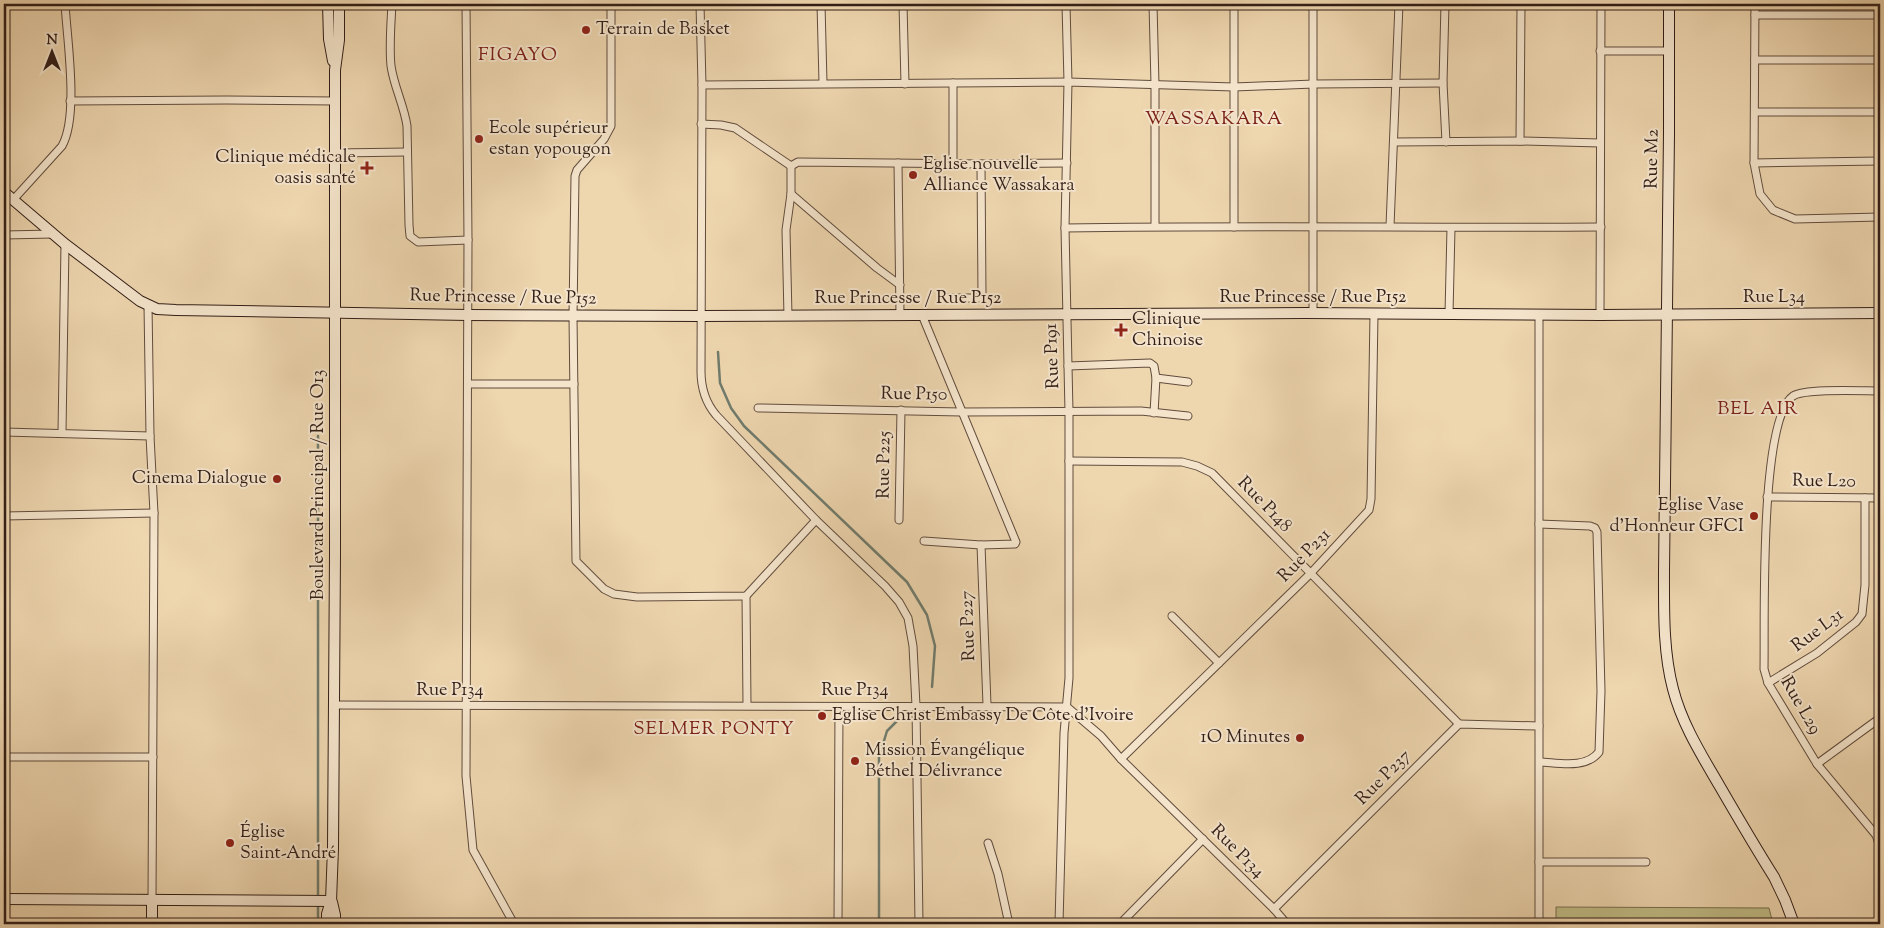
<svg xmlns="http://www.w3.org/2000/svg" width="1884" height="928" viewBox="0 0 1884 928" font-family="'Sorts Mill Goudy',serif">
<rect width="100%" height="100%" fill="#eed6af"/>
<filter id="stains"><feTurbulence type="fractalNoise" baseFrequency=".004" numOctaves="4"/><feColorMatrix values="0 0 0 0 .2 0 0 0 0 .09 0 0 0 0 .02 0 0 0 .5 -.17"/></filter>
<radialGradient id="worn" r=".72"><stop offset=".6" stop-color="#630" stop-opacity="0"/><stop offset="1" stop-color="#630" stop-opacity=".3"/></radialGradient>
<!-- green -->
<polygon fill="#c0bc86" stroke="#796d4e" points="1556,907 1769,908 1773,924 1556,924"/>
<g fill="none" stroke-linecap="round" stroke-linejoin="round">
<!-- stream -->
<g stroke="#707b6d" stroke-width="2.5">
<polyline points="718,352 720,383 731,408 744,426 907,582 927,615 935,646 932,687"/>
<polyline points="318,436 318,899"/>
<polyline points="318,905 318,924"/>
<polyline points="879,924 879,757 887,731 897,721"/>
</g>
<defs>
<g id="street">
<path d="M392,4C391,24 389,46 391,66C394,87 404,105 407,126L409,225L410,236L418,242L468,240"/>
<polyline points="466,4 468,240 466,776 473,850 514,924"/>
<polyline points="611,4 611,126 604,139 577,170 575,176 573,316 576,561 604,589 614,594 637,597 746,596 816,520"/>
<path d="M700,4L702,85L701,371C701,388 705,402 716,415L816,520L885,586L899,602L908,618L913,646L916,706L919,924"/>
<polyline points="821,4 823,83"/>
<polyline points="903,4 905,84"/>
<polyline points="1153,4 1155,85 1155,226"/>
<polyline points="1234,4 1234,227"/>
<polyline points="1445,4 1443,83 1446,142"/>
<polyline points="1755,4 1754,163 1760,194 1773,210 1795,219 1880,217"/>
<polyline points="1755,15 1880,15"/>
<polyline points="1600,51 1669,51"/>
<polyline points="1755,60 1880,60"/>
<polyline points="702,85 1068,82 1234,87 1314,84 1443,83"/>
<polyline points="70,101 227,100 335,101"/>
<polyline points="1755,112 1880,112"/>
<polyline points="701,124 721,125 735,128 791,166"/>
<polyline points="1520,141 1521,4"/>
<polyline points="1394,142 1520,141 1600,143"/>
<polyline points="336,153 407,152"/>
<polyline points="898,163 900,315"/>
<polyline points="1754,163 1880,161"/>
<polyline points="953,164 953,83"/>
<polyline points="791,166 798,162 981,164 1067,163"/>
<polyline points="791,194 877,268 900,285"/>
<path d="M13,200L62,146C79,116 67,39 65,4"/>
<polyline points="1390,226 1399,4"/>
<path d="M1065,228C1244,225 1423,228 1601,227"/>
<polyline points="4,235 53,234"/>
<polyline points="948,298 979,298 982,295 981,164"/>
<polyline points="148,305 150,436 154,513 152,900"/>
<polyline points="1313,313 1313,4"/>
<polyline points="1449,314 1451,228"/>
<polyline points="922,315 1016,542 1015,544 981,545 924,541"/>
<polyline points="1539,315 1539,924"/>
<polyline points="1600,315 1601,4"/>
<polyline points="788,316 786,230 791,194 791,166"/>
<polyline points="1068,366 1150,363 1154,366 1156,378 1154,413"/>
<polyline points="1156,378 1188,382"/>
<polyline points="468,384 574,384"/>
<path d="M1880,391C1863,391 1805,388 1793,396C1759,420 1765,622 1764,669L1768,683L1817,764L1876,835L1880,846"/>
<polyline points="758,408 961,412 1141,411 1188,416"/>
<polyline points="4,432 150,436"/>
<polyline points="62,432 65,244"/>
<polyline points="1069,461 1182,462 1197,466 1212,473 1459,724"/>
<polyline points="1767,497 1880,498"/>
<polyline points="4,516 154,513"/>
<polyline points="899,520 901,410"/>
<path d="M1539,524L1590,526L1595,528L1597,532L1601,691L1599,752C1586,769 1560,763 1540,762"/>
<polyline points="981,545 987,705"/>
<polyline points="746,596 747,705"/>
<polyline points="1172,616 1219,663"/>
<polyline points="1768,683 1817,653 1856,622 1862,614 1865,585 1865,498"/>
<polyline points="333,705 1067,707 1101,736 1121,759 1274,909 1287,924"/>
<polyline points="4,757 153,757"/>
<polyline points="1121,759 1310,574 1369,510 1371,499 1374,314"/>
<polyline points="1817,764 1880,718"/>
<polyline points="988,843 998,874 1009,924"/>
<polyline points="1539,862 1646,862"/>
<polyline points="1274,909 1459,724 1539,726"/>
<polyline points="838,924 839,707"/>
<polyline points="1059,924 1064,733 1069,678 1069,412 1065,228 1068,82 1066,4"/>
<polyline points="1120,924 1203,839"/>
</g>
<g id="secondary">
<polyline points="328,4 329,39 333,61"/>
<path d="M1669,4V133L1664,571C1664,610 1663,651 1673,689C1682,724 1701,754 1719,785C1737,816 1755,847 1774,877L1785,900L1794,924"/>
<polyline points="4,192 65,244 140,301 157,309 176,310 468,315 700,316 1305,313 1600,315 1880,313"/>
<polyline points="4,899 331,901"/>
<polyline points="152,900 152,924"/>
<polyline points="332,902 335,915 335,924"/>
<polyline points="327,924 327,914 331,901 333,848 335,555 335,70 339,40 339,4"/>
</g>
</defs>
<!-- street casing -->
<use href="#street" stroke="#614c3d" stroke-width="9"/>
<!-- secondary casing -->
<use href="#secondary" stroke="#321e17" stroke-width="12"/>
<!-- street -->
<use href="#street" stroke="#f4e4cb" stroke-width="7"/>
<!-- secondary -->
<use href="#secondary" stroke="#f4e4cb" stroke-width="10"/>
</g>
<!-- markers -->
<g fill="#8f2418" stroke="#f4e4cb" stroke-width="2">
<circle cx="586" cy="30" r="5"/>
<circle cx="479" cy="139" r="5"/>
<path d="M364.5 160.5h5v5h5v5h-5v5h-5v-5h-5v-5h5z"/>
<circle cx="913" cy="175" r="5"/>
<path d="M1118.5 322.5h5v5h5v5h-5v5h-5v-5h-5v-5h5z"/>
<circle cx="277" cy="479" r="5"/>
<circle cx="1754" cy="516" r="5"/>
<circle cx="822" cy="716" r="5"/>
<circle cx="1300" cy="738" r="5"/>
<circle cx="855" cy="761" r="5"/>
<circle cx="230" cy="843" r="5"/>
</g>
<g text-anchor="middle" dominant-baseline="central" stroke-width="4" stroke-linejoin="round" paint-order="stroke">
<!-- poi labels -->
<g font-size="18" fill="#321e17" stroke="#f4e4cb" text-anchor="start">
<text x="596" y="30">Terrain de Basket</text>
<text x="489" y="129">Ecole supérieur<tspan x="489" dy="21">estan yopougon</tspan></text>
<text x="356" y="158" text-anchor="end">Clinique médicale<tspan x="356" dy="21">oasis santé</tspan></text>
<text x="923" y="165">Eglise nouvelle<tspan x="923" dy="21">Alliance Wassakara</tspan></text>
<text x="1132" y="320">Clinique<tspan x="1132" dy="21">Chinoise</tspan></text>
<text x="267" y="479" text-anchor="end">Cinema Dialogue</text>
<text x="1744" y="506" text-anchor="end">Eglise Vase<tspan x="1744" dy="21">d'Honneur GFCI</tspan></text>
<text x="832" y="716">Eglise Christ Embassy De Côte d'Ivoire</text>
<text x="1290" y="738" text-anchor="end">1O Minutes</text>
<text x="865" y="751">Mission Évangélique<tspan x="865" dy="21">Béthel Délivrance</tspan></text>
<text x="240" y="833">Église<tspan x="240" dy="21">Saint-André</tspan></text>
</g>
<!-- street labels -->
<g font-size="18" fill="#321e17" stroke="#f4e4cb">
<text transform="translate(1653 159) rotate(-89)">Rue M2</text>
<text transform="translate(503 298) rotate(1)">Rue Princesse / Rue P152</text>
<text x="1313" y="298">Rue Princesse / Rue P152</text>
<text x="1774" y="298">Rue L34</text>
<text x="908" y="299">Rue Princesse / Rue P152</text>
<text transform="translate(1053 356) rotate(-92)">Rue P191</text>
<text transform="translate(914 395) rotate(1)">Rue P150</text>
<text transform="translate(885 465) rotate(-89)">Rue P225</text>
<text transform="translate(1824 482) rotate(1)">Rue L20</text>
<text transform="translate(319 485) rotate(-90)">Boulevard Principal / Rue O13</text>
<text transform="translate(1264 505) rotate(46)">Rue P148</text>
<text transform="translate(1305 556) rotate(-46)">Rue P231</text>
<text transform="translate(969 626) rotate(-92)">Rue P227</text>
<text transform="translate(1818 631) rotate(-37)">Rue L31</text>
<text x="450" y="691">Rue P134</text>
<text x="855" y="691">Rue P134</text>
<text transform="translate(1800 706) rotate(60)">Rue L29</text>
<text transform="translate(1384 778) rotate(-45)">Rue P237</text>
<text transform="translate(1237 852) rotate(45)">Rue P134</text>
</g>
<!-- neighbourhood labels -->
<g font-size="19" letter-spacing="1" fill="#7a1f14" stroke="#f4e4cb">
<text x="518" y="55">FIGAYO</text>
<text x="1214" y="119">WASSAKARA</text>
<text x="1758" y="409">BEL AIR</text>
<text x="714" y="729">SELMER PONTY</text>
</g>
</g>
<!-- margin -->
<rect width="1884" height="928" fill="none" stroke="#eed6af" stroke-width="20"/>
<rect x="5" y="5" width="1874" height="918" fill="none" stroke="#321e17" stroke-width="2.5"/>
<rect x="10" y="10" width="1864" height="908" fill="none" stroke="#321e17"/>
<!-- north arrow -->
<g transform="translate(52 52)" stroke="#f4e4cb" stroke-width="4" paint-order="stroke">
<path d="M0-4L9 19L0 12L-9 19Z" fill="#321e17"/>
<text y="-8" font-size="14" font-weight="bold" text-anchor="middle" fill="#321e17">N</text>
</g>
<rect width="100%" height="100%" filter="url(#stains)"/>
<rect width="100%" height="100%" fill="url(#worn)"/>
</svg>
